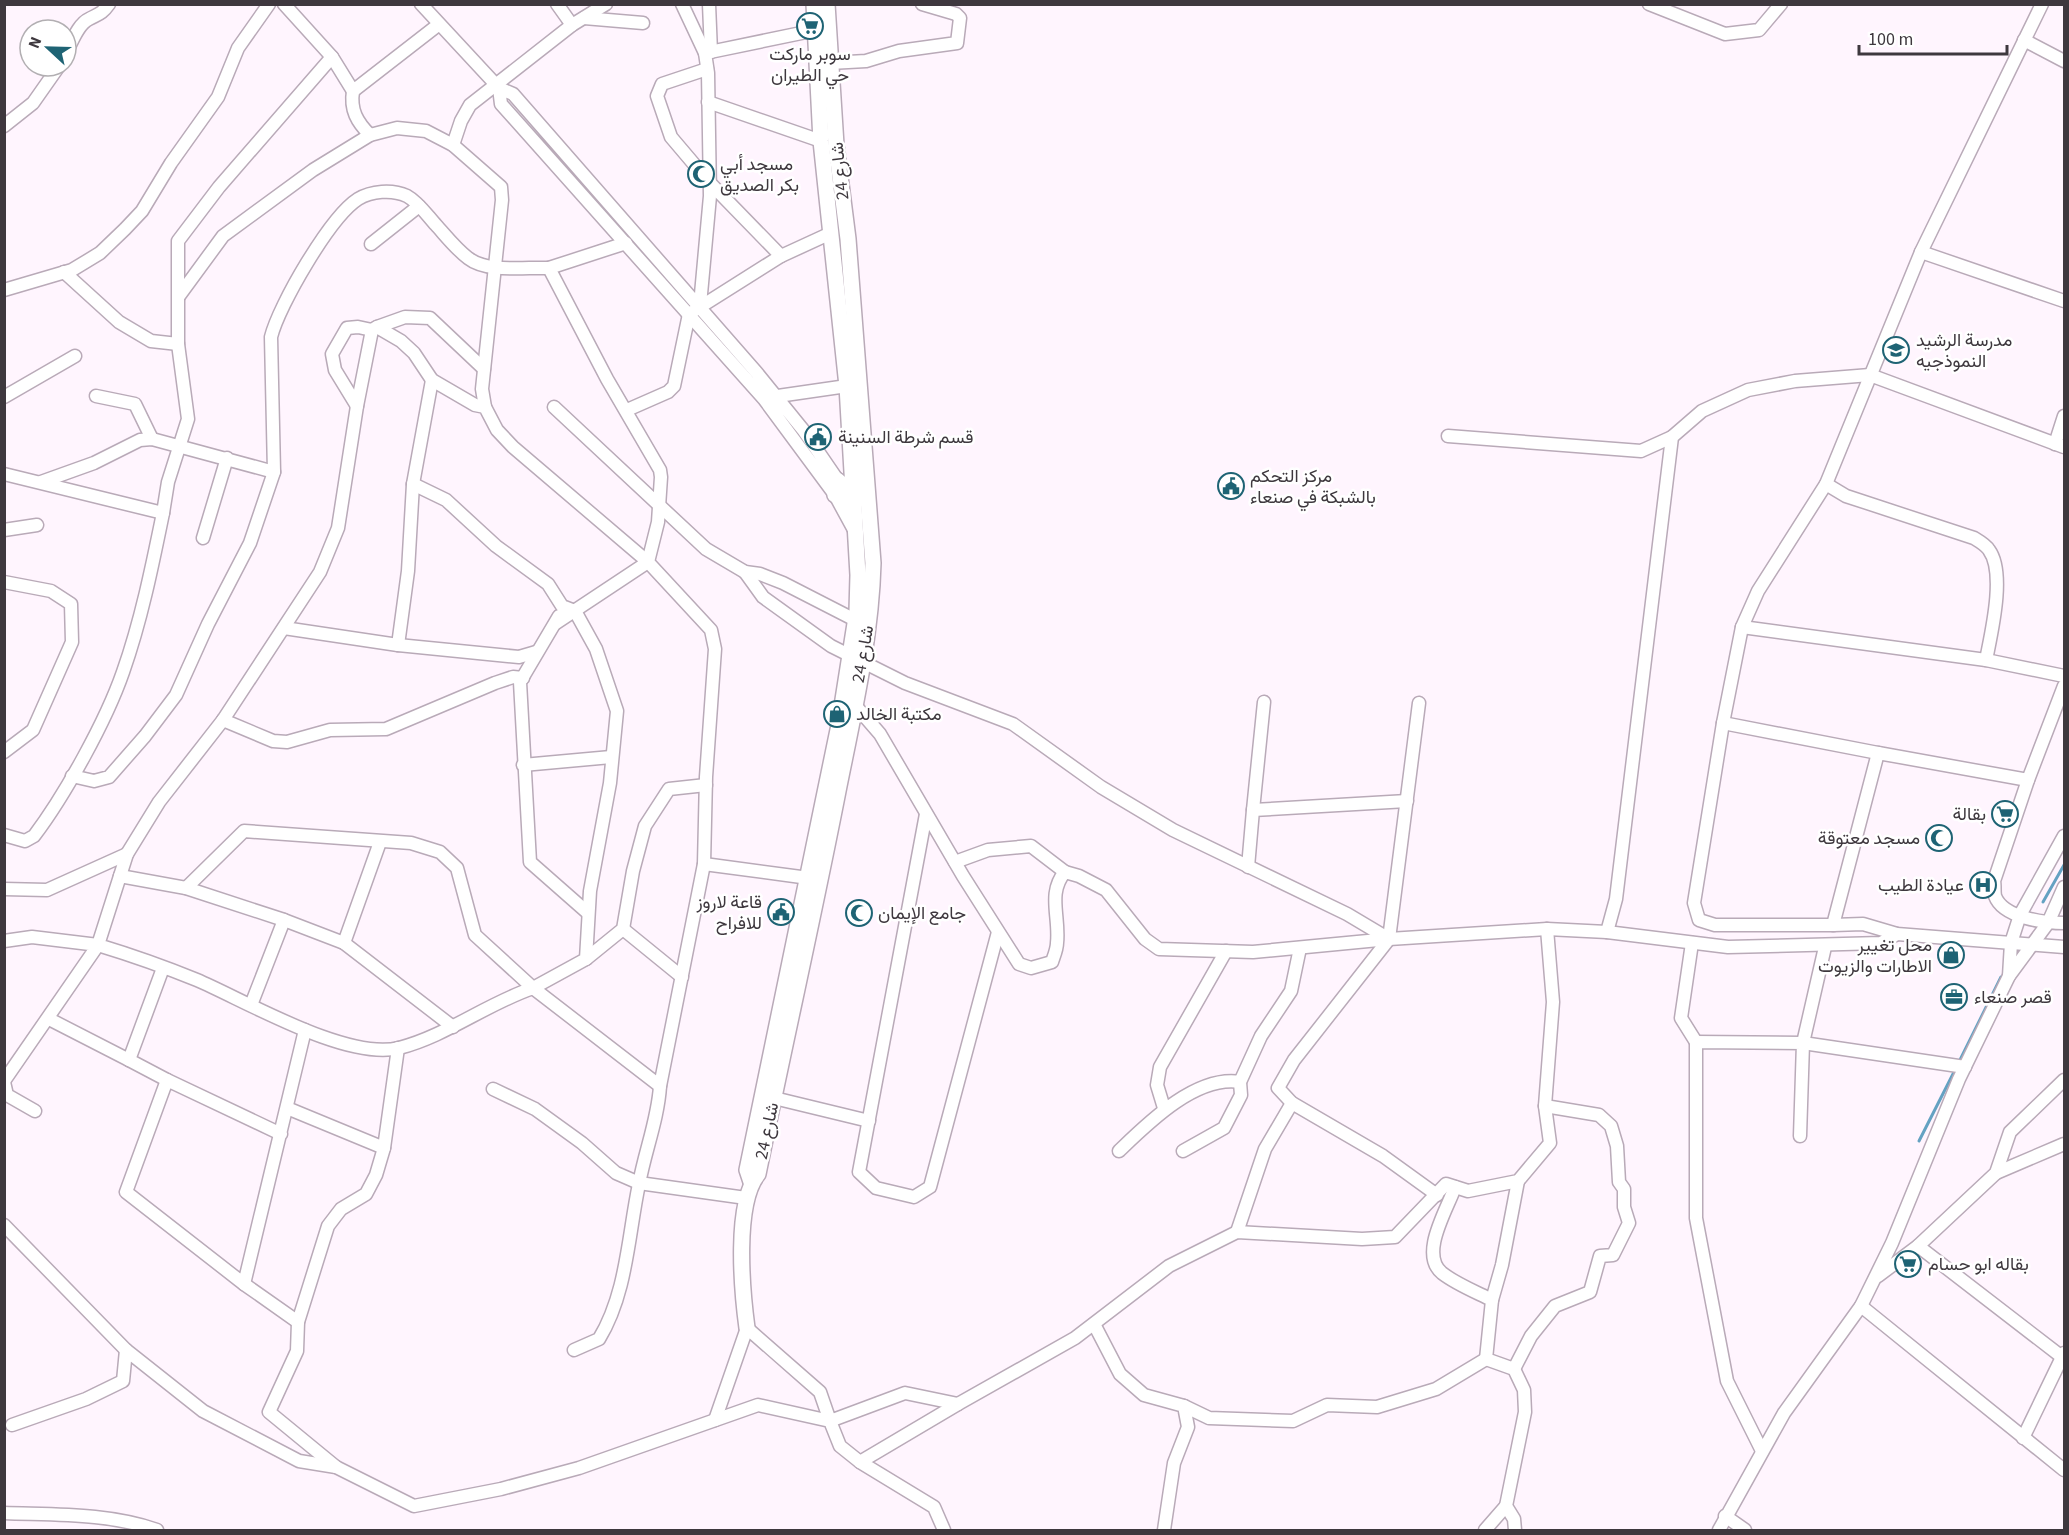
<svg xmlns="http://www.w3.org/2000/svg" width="2069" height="1535" viewBox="0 0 2069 1535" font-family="'Source Sans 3',Vazirmatn,sans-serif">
<rect width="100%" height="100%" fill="#fff5fe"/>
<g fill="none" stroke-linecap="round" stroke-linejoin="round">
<!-- stream -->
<g stroke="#64a2c2" stroke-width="3">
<polyline points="2043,902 2064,865"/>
<polyline points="1959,1062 2001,977"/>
<polyline points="1919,1141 1955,1070"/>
</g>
<defs>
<g id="minor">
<polyline points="421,4 499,88"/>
<polyline points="557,4 572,25"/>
<polyline points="682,4 705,53"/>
<polyline points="709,4 711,52"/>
<polyline points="1649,4 1725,34 1759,30 1781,4"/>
<polyline points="584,18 643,23"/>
<polyline points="2024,40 2064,61"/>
<path d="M66,53C72,42 78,24 89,19C98,14 102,14 109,4"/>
<polyline points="332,57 353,91 438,25"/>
<polyline points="830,63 866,61 899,51 957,43 960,18 956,14 922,4"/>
<polyline points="707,69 662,84 657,96 671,137 710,183 781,256"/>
<path d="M353,91C350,110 357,122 370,135"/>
<polyline points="708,102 821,141"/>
<polyline points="4,126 33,103 59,66"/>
<polyline points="453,145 461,121 470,105 572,25 606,4"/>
<polyline points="371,244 419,206"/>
<polyline points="1921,252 2064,301"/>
<polyline points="64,272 119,322 151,341 178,344"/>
<polyline points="4,290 72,270 100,253 125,229 142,211 171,163 218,97 238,48 269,4"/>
<polyline points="179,296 223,236 313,170 370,135 397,128 426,131 453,145 501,187 502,200 482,389 485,407"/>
<polyline points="700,305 710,196 708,73 705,53 816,30"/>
<polyline points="377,327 405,317 430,318 484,369"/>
<polyline points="96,396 135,404 152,439"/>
<polyline points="4,397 75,356"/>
<polyline points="771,397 847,386"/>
<polyline points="357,406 335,370 332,354 347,328 358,327 372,330"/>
<polyline points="554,407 706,549 745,572 760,574 783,583 863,624"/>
<polyline points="627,410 668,392 674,386 689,314 781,256 831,233"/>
<polyline points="1448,436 1641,451 1672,437"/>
<polyline points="2055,444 2064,416"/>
<polyline points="4,474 163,513 168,482 188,419 178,344 178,241 219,187 332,57 284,4"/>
<polyline points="41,482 94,463 140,440 152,439 274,472"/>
<path d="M1826,484L1846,496L1974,538C1979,541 1986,545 1989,550C2006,573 1991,634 1986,660"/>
<polyline points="843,488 804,431 757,373 513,94 499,88 501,104 764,399 835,495 854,530"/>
<polyline points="4,530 37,525"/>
<polyline points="203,538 227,458"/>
<polyline points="745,572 763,597 831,646 905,683 1013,724 1101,787 1173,830 1347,914 1389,939"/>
<polyline points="4,582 51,591 71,604 72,642 33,730 4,752"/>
<polyline points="559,616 520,682 530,862 588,913"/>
<path d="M556,623L648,562L513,447L497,430L485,407L475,405L432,380L414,353L401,341L377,327L372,330L357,406L338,528L320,572L223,720L159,802L127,854L98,945C131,955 165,967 197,980C246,1001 347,1061 399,1048C446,1036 486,1004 533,988L660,1086"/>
<polyline points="1742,627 1986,660 2064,676"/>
<polyline points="284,628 398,645 519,657 536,652"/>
<polyline points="398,645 408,571 413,484 432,380"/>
<path d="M2064,686L2028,780L1994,881C1995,885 1994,892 1995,896C2003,918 2045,923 2064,923"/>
<path d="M850,702L854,704L880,734L963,876L1019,964L1031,968L1052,962C1054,956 1057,949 1057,943C1060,917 1047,893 1065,872L1079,876L1106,890L1145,939L1159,949L1253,952L1389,939L1547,929L1607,932L1728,947L1881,943L1897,934"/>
<polyline points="1419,703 1389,939 1294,1060 1278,1088 1292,1103 1383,1156 1437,1195"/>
<polyline points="223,720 273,741 287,742 330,730 386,729 495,683 513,677 523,678"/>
<polyline points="1723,723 1878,753"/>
<polyline points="523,765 611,757"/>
<path d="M72,776L94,781L109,777L145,736L176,695L208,624L250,543L274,472L271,337C279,305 330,217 358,199C371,191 392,189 407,196C418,202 427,215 436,225C446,236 456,249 468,258C487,273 525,267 549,268"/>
<polyline points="2028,780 1878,753 1833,925 1715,925 1699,920 1694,903 1723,723 1742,627 1758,591 1826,484 1921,252 2042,4"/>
<polyline points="1253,810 1264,702"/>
<polyline points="926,814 859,1172 876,1188 914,1197 930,1187 998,932"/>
<path d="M4,835L25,841L34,836C65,795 106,721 123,672C141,621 152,567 163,513"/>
<polyline points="955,862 988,850 1031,846 1065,872"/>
<polyline points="704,864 816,879"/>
<polyline points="1248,867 1253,810 1407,801"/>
<polyline points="120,876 186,888 284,920 344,943 453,1027"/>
<polyline points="186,888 244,831 411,843 440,852 457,868 475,935 533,988 586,959 590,891 610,783 617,711 596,649 575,611 562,606 548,584 496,546 446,500 413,484"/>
<polyline points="4,889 47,890 127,854"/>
<polyline points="1833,925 1863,924 1897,934 2064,947"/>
<polyline points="623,929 682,977"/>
<polyline points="1607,932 1616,899 1672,437 1702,411 1748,390 1795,381 1870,375 2064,447"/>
<polyline points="4,941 32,937 98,945 4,1081"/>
<polyline points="344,943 380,842"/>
<polyline points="1692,943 1681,1018 1696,1042"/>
<polyline points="1825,947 1803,1043 1965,1067"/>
<polyline points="586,959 623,929 633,871 645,826 669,789 706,785"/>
<polyline points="163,968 129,1060 167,1080"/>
<polyline points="2009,976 2011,943 2020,915 2064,836"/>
<polyline points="251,1005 284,920"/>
<polyline points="49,1019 129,1060"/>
<polyline points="4,1082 7,1095 35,1111"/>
<polyline points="493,1089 535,1109 582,1143 616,1173 639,1183 746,1198"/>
<polyline points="774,1098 869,1121"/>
<polyline points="287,1108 384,1148"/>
<polyline points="1164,1108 1157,1085 1160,1067 1226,951"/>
<polyline points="281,1134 167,1080 126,1192 244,1284 305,1030"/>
<path d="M1119,1151C1148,1123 1196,1075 1240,1082"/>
<polyline points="1183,1151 1224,1128 1241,1095 1240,1082 1261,1036 1291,991 1300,948"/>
<polyline points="1996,1173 2064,1144"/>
<path d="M1455,1187C1447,1210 1419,1254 1442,1273C1456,1284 1476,1292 1492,1300L1486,1359L1514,1369L1524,1390L1525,1412L1506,1506L1514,1519L1515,1530"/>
<polyline points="4,1225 126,1350"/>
<polyline points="1237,1232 1265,1149 1292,1103"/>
<polyline points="1918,1246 2062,1357"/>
<polyline points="1878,1276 1918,1246 1996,1173 2010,1132 2064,1080"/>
<polyline points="244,1284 298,1322"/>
<polyline points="1492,1300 1502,1265 1518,1181"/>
<polyline points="1861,1306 2064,1470"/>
<polyline points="1094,1324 1120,1374 1144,1395 1184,1406 1188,1427 1174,1463 1164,1530"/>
<path d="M574,1350L599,1339C627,1293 628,1236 639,1184C645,1151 658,1119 660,1086L704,864L706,777L715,649L711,630L648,562L658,522L661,477L660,470L607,379L549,268L626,243"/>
<polyline points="1514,1369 1531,1336 1555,1306 1590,1292 1600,1256 1613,1255 1629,1223 1624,1207 1624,1189 1619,1182 1617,1146 1611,1126 1599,1115 1545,1106"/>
<polyline points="1184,1406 1209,1418 1293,1421 1327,1405 1377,1407 1436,1389 1486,1359"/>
<polyline points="715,1420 747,1328 820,1392 830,1421 905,1393 958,1404 1075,1338 1169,1266 1237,1232 1362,1239 1395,1237 1446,1184 1468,1191 1518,1181 1550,1143 1545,1106 1553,1002 1547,929"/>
<polyline points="12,1425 86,1399 123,1381 126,1350 203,1411 299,1461 336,1467 414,1506 501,1489 579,1468 758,1405 830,1421 840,1446 860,1462"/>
<polyline points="2023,1438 2064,1353"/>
<polyline points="1762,1451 1727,1381 1696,1218 1696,1042 1803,1043 1800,1136"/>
<polyline points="336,1467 269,1412 297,1351 298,1322 328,1226 341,1209 366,1194 376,1175 384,1148 398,1048"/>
<path d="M4,1513C56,1515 108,1513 157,1530"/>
<polyline points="1725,1516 1745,1530"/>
<polyline points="944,1530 934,1507 860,1462 958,1404"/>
<polyline points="1485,1530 1506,1506"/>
<polyline points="1719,1530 1784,1413 1861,1306 1892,1243 1959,1079 2009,976 2048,923 2064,887"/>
</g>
<g id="tertiary">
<polyline points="837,480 844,486 852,483"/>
<polyline points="835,495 853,503 858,498"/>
<polyline points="751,1182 747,1170 839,725 857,611 858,575 847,386 821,141 814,4"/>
<path d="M747,1328C742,1291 734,1204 758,1174C784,1046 813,919 838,791C853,716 871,639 873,563L848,239L836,145L827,4"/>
</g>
</defs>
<!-- minor casing -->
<use href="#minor" stroke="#b9aab8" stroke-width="15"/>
<!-- tertiary casing -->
<use href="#tertiary" stroke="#b9aab8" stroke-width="18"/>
<!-- minor -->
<use href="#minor" stroke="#fff" stroke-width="12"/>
<!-- tertiary -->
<use href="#tertiary" stroke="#fff" stroke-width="15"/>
</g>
<!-- icons -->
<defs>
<symbol id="supermarket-ring" viewBox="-11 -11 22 22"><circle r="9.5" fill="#fff" stroke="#1e6374" stroke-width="1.5"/><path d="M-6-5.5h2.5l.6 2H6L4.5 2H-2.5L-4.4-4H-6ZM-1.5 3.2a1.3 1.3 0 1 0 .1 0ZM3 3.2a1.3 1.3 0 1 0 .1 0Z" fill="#1e6374"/></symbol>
<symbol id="mosque-ring" viewBox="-11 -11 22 22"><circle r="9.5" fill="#fff" stroke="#1e6374" stroke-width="1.5"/><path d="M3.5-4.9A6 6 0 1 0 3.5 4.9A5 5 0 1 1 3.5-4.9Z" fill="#1e6374"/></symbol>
<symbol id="school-ring" viewBox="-11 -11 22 22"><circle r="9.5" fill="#fff" stroke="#1e6374" stroke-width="1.5"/><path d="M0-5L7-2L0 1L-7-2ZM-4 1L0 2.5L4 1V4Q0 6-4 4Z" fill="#1e6374"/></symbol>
<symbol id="civic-ring" viewBox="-11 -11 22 22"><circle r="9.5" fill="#fff" stroke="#1e6374" stroke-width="1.5"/><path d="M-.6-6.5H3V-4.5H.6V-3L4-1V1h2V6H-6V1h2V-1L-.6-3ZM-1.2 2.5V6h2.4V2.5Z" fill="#1e6374"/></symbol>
<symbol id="shop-ring" viewBox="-11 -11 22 22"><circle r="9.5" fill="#fff" stroke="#1e6374" stroke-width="1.5"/><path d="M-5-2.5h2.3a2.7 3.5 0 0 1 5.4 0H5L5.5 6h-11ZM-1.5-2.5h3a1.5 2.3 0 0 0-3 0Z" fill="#1e6374"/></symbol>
<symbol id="hospital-ring" viewBox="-11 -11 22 22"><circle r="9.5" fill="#fff" stroke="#1e6374" stroke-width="1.5"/><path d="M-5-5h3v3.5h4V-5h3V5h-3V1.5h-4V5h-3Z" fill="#1e6374"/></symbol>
<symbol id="office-ring" viewBox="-11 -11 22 22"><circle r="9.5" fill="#fff" stroke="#1e6374" stroke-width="1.5"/><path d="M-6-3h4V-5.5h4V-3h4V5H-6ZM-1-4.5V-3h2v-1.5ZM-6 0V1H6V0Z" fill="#1e6374"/></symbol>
</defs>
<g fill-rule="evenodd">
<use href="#supermarket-ring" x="795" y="11" width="30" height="30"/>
<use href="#mosque-ring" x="686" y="159" width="30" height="30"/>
<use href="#school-ring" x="1881" y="335" width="30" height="30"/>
<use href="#civic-ring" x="803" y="422" width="30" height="30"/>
<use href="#civic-ring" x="1216" y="471" width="30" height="30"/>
<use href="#shop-ring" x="822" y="699" width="30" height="30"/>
<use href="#supermarket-ring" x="1990" y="799" width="30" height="30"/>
<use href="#mosque-ring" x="1924" y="823" width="30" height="30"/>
<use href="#hospital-ring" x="1968" y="870" width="30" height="30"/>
<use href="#civic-ring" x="766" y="897" width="30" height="30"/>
<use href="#mosque-ring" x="844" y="898" width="30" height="30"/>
<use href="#shop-ring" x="1936" y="940" width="30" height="30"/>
<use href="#office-ring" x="1939" y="982" width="30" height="30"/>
<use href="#supermarket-ring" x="1893" y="1249" width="30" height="30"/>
</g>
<g text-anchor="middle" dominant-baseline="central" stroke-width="5" stroke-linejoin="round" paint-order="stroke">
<!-- poi labels -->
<g font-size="18" fill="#3e383e" stroke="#fff" text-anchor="start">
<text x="810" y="54" text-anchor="middle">سوبر ماركت<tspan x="810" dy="21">حي الطيران</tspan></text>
<text x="720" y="164">مسجد أبي<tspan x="720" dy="21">بكر الصديق</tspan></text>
<text x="1916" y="340">مدرسة الرشيد<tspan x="1916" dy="21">النموذجيه</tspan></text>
<text x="838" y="437">قسم شرطة السنينة</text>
<text x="1250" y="476">مركز التحكم<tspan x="1250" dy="21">بالشبكة في صنعاء</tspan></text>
<text x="856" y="714">مكتبة الخالد</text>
<text x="1986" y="814" text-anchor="end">بقالة</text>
<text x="1920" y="838" text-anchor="end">مسجد معتوقة</text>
<text x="1964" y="885" text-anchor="end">عيادة الطيب</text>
<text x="762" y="902" text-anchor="end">قاعة لاروز<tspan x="762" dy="21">للافراح</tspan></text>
<text x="878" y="913">جامع الإيمان</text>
<text x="1932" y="945" text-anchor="end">محل تغيير<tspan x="1932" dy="21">الاطارات والزيوت</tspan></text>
<text x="1974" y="997">قصر صنعاء</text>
<text x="1928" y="1264">بقاله ابو حسام</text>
</g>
<!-- street labels -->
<g font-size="18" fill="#3e383e" stroke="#fff">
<text transform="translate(840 171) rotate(-96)">شارع 24</text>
<text transform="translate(863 654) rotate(-80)">شارع 24</text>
<text transform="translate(767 1131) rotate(-78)">شارع 24</text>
</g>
</g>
<!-- border -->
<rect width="2069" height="1535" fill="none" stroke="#3e383e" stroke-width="12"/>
<!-- north arrow -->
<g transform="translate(48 48) rotate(292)"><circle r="28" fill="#ffffff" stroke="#b2afb2" stroke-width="1.5"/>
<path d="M0-4.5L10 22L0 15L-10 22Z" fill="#1e6374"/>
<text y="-9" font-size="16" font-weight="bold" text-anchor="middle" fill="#3e383e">N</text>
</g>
<!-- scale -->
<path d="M1859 45v9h148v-9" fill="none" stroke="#3e383e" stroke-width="3"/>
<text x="1868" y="45" font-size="18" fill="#3e383e" stroke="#ffffff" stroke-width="4.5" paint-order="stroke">100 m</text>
</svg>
